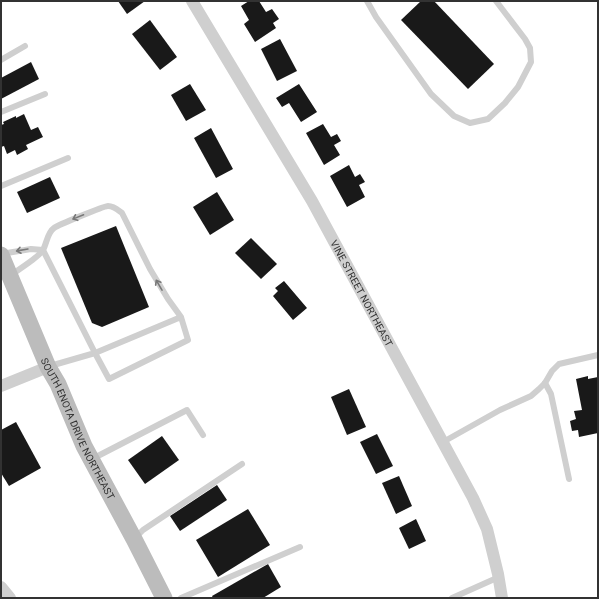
<svg xmlns="http://www.w3.org/2000/svg" width="599" height="599" viewBox="0 0 599 599" font-family="Roboto,sans-serif">
<rect width="100%" height="100%" fill="#fff"/>
<!-- building -->
<g fill="#191919">
<polygon points="118,1 145,1 127,14"/>
<polygon points="249,1 259,1 266,12 272,9 279,19 273,23 276,28 255,42 244,24 249,20 241,6"/>
<polygon points="421,1 434,1 494,64 468,89 401,20"/>
<polygon points="150,20 177,57 160,70 132,34"/>
<polygon points="280,39 297,71 277,81 261,49"/>
<polygon points="31,62 39,79 1,99 1,78"/>
<polygon points="190,84 206,110 186,121 171,95"/>
<polygon points="299,84 317,112 301,122 289,103 282,107 276,98"/>
<polygon points="24,114 31,130 38,127 43,137 26,145 28,149 17,155 15,150 7,154 4,146 1,147 1,125 4,124 3,122 16,116 16,118"/>
<polygon points="323,124 331,137 337,134 341,141 334,145 340,155 324,165 306,133"/>
<polygon points="211,128 233,169 216,178 194,138"/>
<polygon points="349,165 355,177 360,174 365,182 359,185 365,197 347,207 330,176"/>
<polygon points="50,177 60,198 27,213 17,192"/>
<polygon points="217,192 234,220 210,235 193,207"/>
<polygon points="116,226 149,307 102,327 92,323 61,248"/>
<polygon points="251,238 277,264 261,279 235,253"/>
<polygon points="284,281 307,308 293,320 273,296 278,291 275,288"/>
<polygon points="588,376 588,379 598,377 598,433 579,437 578,430 572,431 570,421 576,419 574,411 582,410 576,379"/>
<polygon points="349,389 366,427 347,435 331,397"/>
<polygon points="16,422 41,468 9,486 1,473 1,430"/>
<polygon points="377,434 393,466 376,474 360,442"/>
<polygon points="162,436 179,460 145,484 128,460"/>
<polygon points="399,476 412,506 396,514 382,483"/>
<polygon points="217,485 227,500 180,531 170,516"/>
<polygon points="248,509 270,545 218,577 196,540"/>
<polygon points="416,519 426,541 409,549 399,528"/>
<polygon points="268,564 281,587 263,598 213,598 212,596"/>
</g>
<g fill="none" stroke-linecap="round" stroke-linejoin="round">
<!-- lane -->
<g stroke="#cfcfcf" stroke-width="6">
<polyline points="367,1 376,17 431,94 454,116 470,123 488,119 505,103 518,87 531,62 530,48 525,39 496,1"/>
<polyline points="1,60 25,46"/>
<polyline points="1,112 45,94"/>
<polyline points="1,186 68,158"/>
<polyline points="43,250 95,353 50,366"/>
<polyline points="1,254 31,249 43,250"/>
<path d="M11,275C19,269 38,258 43,250C47,243 47,233 54,228C58,225 104,206 108,206C114,206 118,210 122,213L150,269L168,299L181,317L188,340L109,379L95,353L181,317"/>
<polyline points="545,383 551,394 569,479"/>
<polyline points="443,442 500,410 531,396 539,389 545,383 552,371 559,364 598,355"/>
<polyline points="92,459 187,410 203,435"/>
<polyline points="136,537 143,530 242,464"/>
<polyline points="181,598 300,547"/>
<polyline points="452,598 499,577"/>
</g>
<!-- street -->
<g stroke="#cfcfcf" stroke-width="12">
<path id="s1" d="M192,1L312,201L473,498L487,529L498,574L502,598"/>
<polyline points="1,386 48,367"/>
<polyline points="1,587 10,598"/>
</g>
<!-- secondary -->
<path stroke="#bcbcbc" stroke-width="17" id="s2" d="M1,255L48,367L58,384L84,446L134,539L164,598"/>
</g>
<!-- one-way arrows -->
<defs><path id="oneway-shaft" d="M-6 0H5M1.5-3L5.5 0L1.5 3" fill="none" stroke-width="1.6" stroke-linecap="round" stroke-linejoin="round"/></defs>
<g stroke="#797979">
<use href="#oneway-shaft" transform="translate(78 217) rotate(158)"/>
<use href="#oneway-shaft" transform="translate(22 250) rotate(170)"/>
<use href="#oneway-shaft" transform="translate(159 285) rotate(-120)"/>
</g>
<g text-anchor="middle" dominant-baseline="central" stroke-width="4" stroke-linejoin="round" paint-order="stroke">
<!-- street labels -->
<g font-size="10" fill="#323232" stroke="#fff">
<text stroke="none"><textPath href="#s1" startOffset="338">VINE STREET NORTHEAST</textPath></text>
<text stroke="none"><textPath href="#s2" startOffset="190">SOUTH ENOTA DRIVE NORTHEAST</textPath></text>
</g>
</g>
<!-- border -->
<rect width="599" height="599" fill="none" stroke="#323232" stroke-width="4"/>
</svg>
